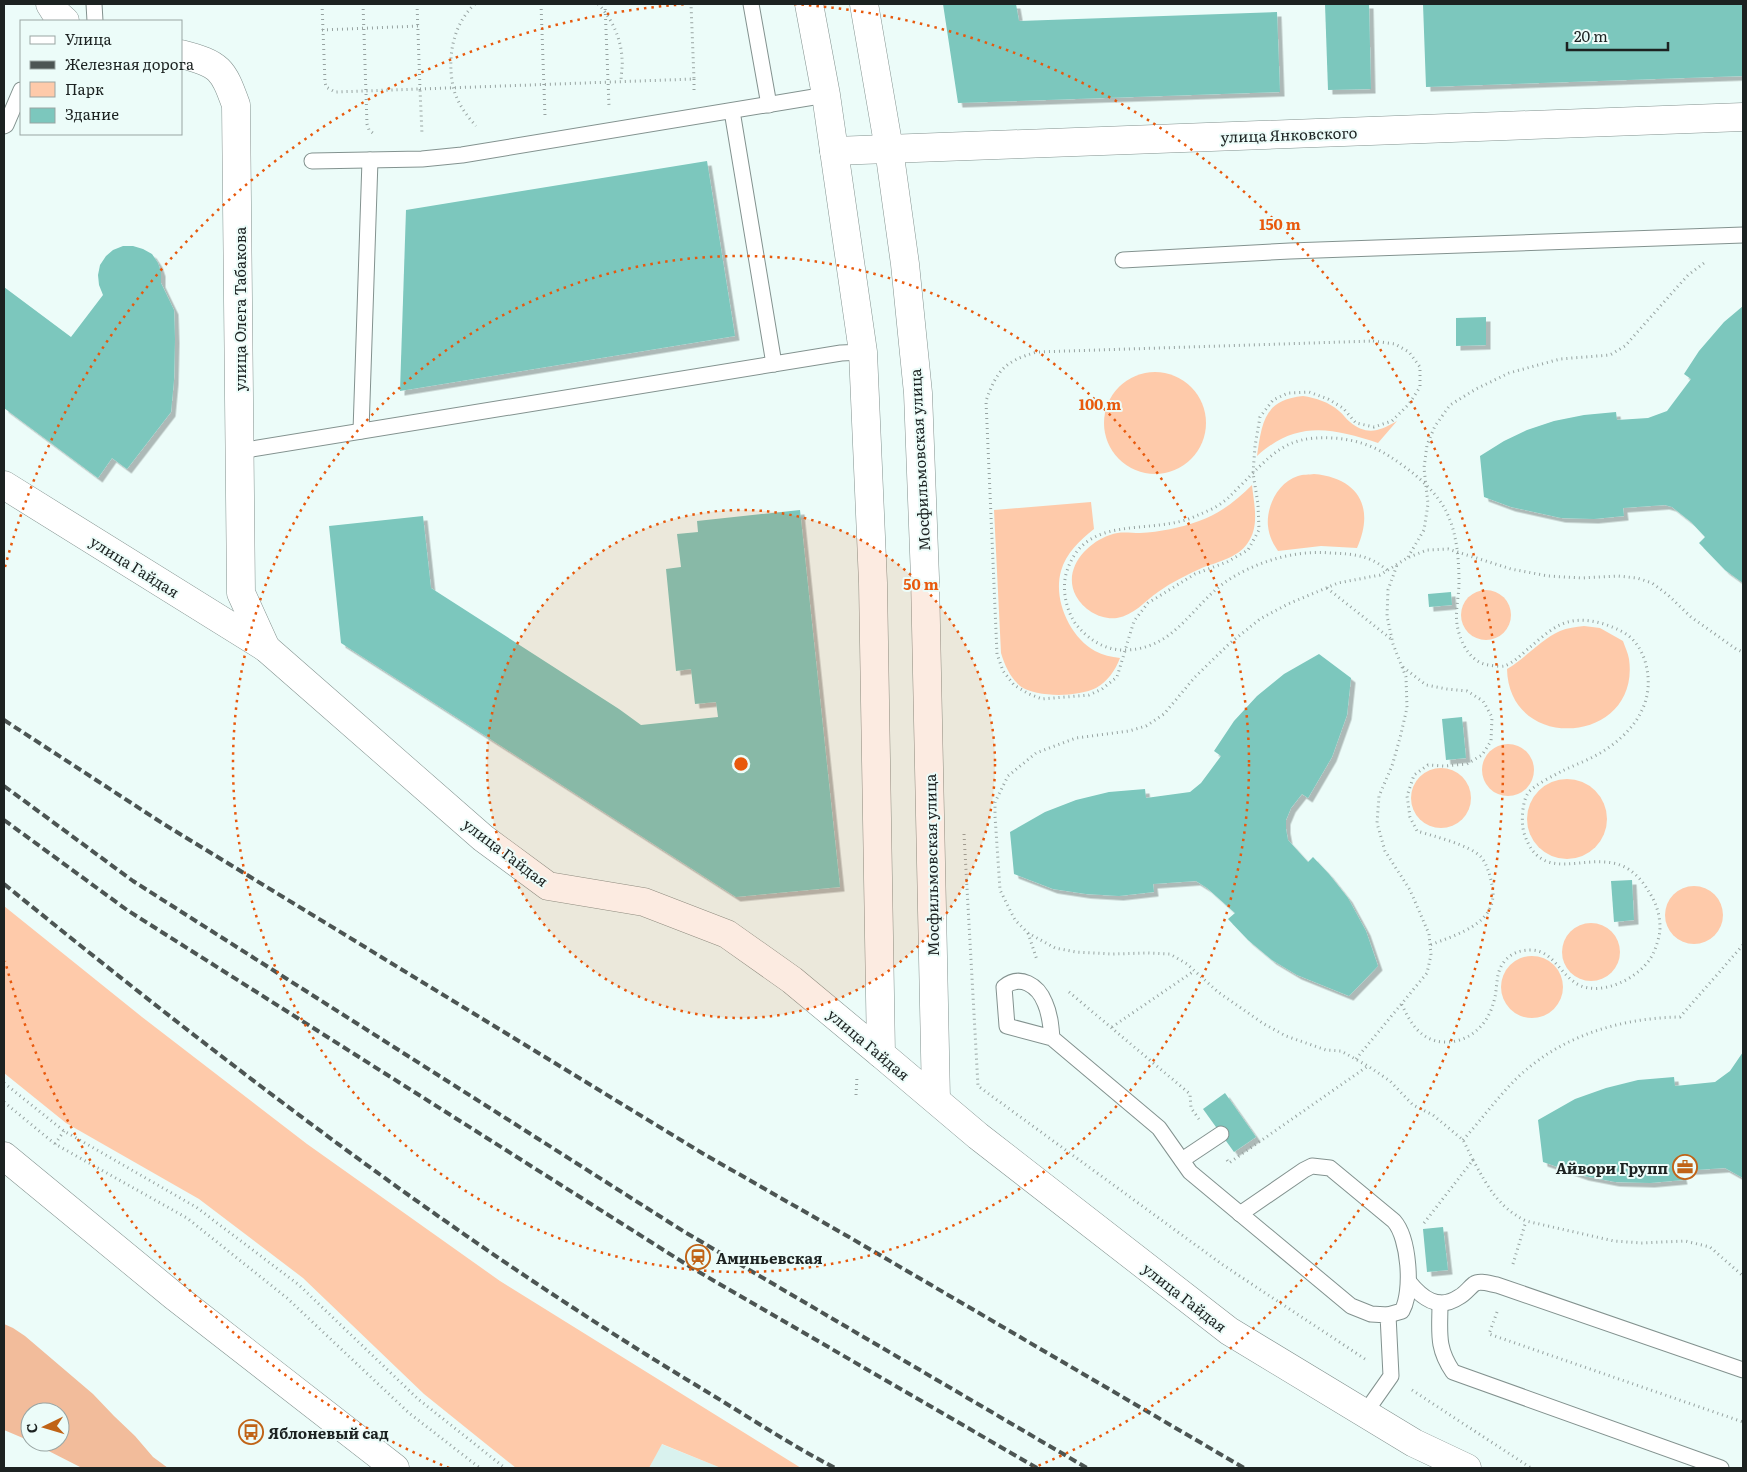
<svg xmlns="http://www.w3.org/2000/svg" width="1747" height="1472" viewBox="0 0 1747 1472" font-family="Literata,serif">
<defs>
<filter id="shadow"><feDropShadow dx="4.5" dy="4.5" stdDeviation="0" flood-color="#0004"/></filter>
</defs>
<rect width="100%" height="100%" fill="#ecfcf9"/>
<!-- built -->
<polygon fill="#d9f2ee" points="661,1444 721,1468 649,1468"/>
<!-- green -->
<g fill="#fecaaa">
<circle cx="1155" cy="423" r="51"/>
<path d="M1303,396C1316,398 1329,402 1339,411C1343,414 1346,419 1350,422C1367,436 1380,431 1397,421L1378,443C1332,428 1297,420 1257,456C1262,422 1264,400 1303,396Z"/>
<path d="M1314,474C1359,478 1375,508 1357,548L1321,546L1278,551C1273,544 1269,536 1268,526C1266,507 1278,482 1298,476C1303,474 1309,475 1314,474Z"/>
<path d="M1252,485C1254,505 1260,527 1247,544C1238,557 1218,562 1204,567C1188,574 1172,582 1158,592C1144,602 1134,615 1117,618C1100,620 1084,610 1076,596C1062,570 1086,543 1110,535C1120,531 1129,533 1140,533C1160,532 1180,528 1199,521C1218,515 1237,500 1252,485Z"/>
<path d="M1091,502L1094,529C1080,540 1066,553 1061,571C1053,599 1069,636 1095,651C1103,655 1111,657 1120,658C1115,671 1108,681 1096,688C1078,697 1037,698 1020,686C1010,677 1005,666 1001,653L994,510Z"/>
<circle cx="1486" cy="615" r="25"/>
<path d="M1584,626L1600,628L1623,641C1625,647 1628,653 1629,659C1641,744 1509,755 1507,669C1526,658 1540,640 1560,631C1567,628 1576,627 1584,626Z"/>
<circle cx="1508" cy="770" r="26"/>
<circle cx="1441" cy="798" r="30"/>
<circle cx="1567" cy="819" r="40"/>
<circle cx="1694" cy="915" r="29"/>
<polygon points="4,906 142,1017 307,1144 500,1281 801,1468 721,1468 662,1444 649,1468 516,1468 424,1394 303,1278 199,1199 66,1123 4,1073"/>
<circle cx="1591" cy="952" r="29"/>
<circle cx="1532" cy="987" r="31"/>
</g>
<!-- forest -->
<polygon fill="#f2bc9b" points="4,1324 13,1328 25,1336 93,1394 114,1416 135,1436 153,1457 168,1468 82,1468 31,1442 60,1442 60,1412 30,1412 30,1441 4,1430"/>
<!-- building -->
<g fill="#7cc7bd" filter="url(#shadow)">
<polygon points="943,4 1016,4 1019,21 1277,12 1280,92 958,103"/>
<polygon points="1325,4 1369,4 1371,89 1328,90"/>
<polygon points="1423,4 1492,4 1493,5 1743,4 1743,76 1426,87"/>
<polygon points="707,161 735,336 400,391 406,210"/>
<polygon points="123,246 133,246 143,249 152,254 158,263 161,272 161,283 174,310 175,339 174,380 171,412 127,469 112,458 98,478 4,408 4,287 71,337 103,295 99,285 98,275 100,265 106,256 113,250"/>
<polygon points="1743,306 1743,583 1725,570 1699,543 1705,537 1691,522 1672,507 1665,505 1623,508 1624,516 1594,519 1561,518 1511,507 1484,497 1480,456 1504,441 1527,430 1554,421 1584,415 1616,412 1617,420 1648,418 1667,411 1691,379 1684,374 1699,351 1724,322"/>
<polygon points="1486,317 1486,345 1456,346 1456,318"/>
<polygon points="800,510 840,887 736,897 341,643 329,526 423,516 431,588 619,709 641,725 718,717 716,702 695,704 691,669 676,671 666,569 681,567 677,534 698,532 697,521"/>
<polygon points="1451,592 1452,605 1429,607 1428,594"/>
<polygon points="1319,654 1351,678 1347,715 1332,757 1308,798 1302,794 1291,808 1286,820 1286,829 1288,840 1308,862 1313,857 1329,874 1348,898 1366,931 1378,966 1349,996 1297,975 1272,960 1248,940 1228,919 1235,913 1207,888 1196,881 1153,884 1154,892 1119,896 1086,894 1053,889 1014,874 1010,832 1045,812 1076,800 1109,792 1145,789 1146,798 1190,792 1201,783 1221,756 1214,751 1234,721 1257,696 1284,674"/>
<polygon points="1462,717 1466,758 1446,760 1442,719"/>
<polygon points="1632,880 1634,920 1614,922 1611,881"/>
<polygon points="1743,1052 1743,1178 1725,1168 1681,1171 1683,1180 1650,1183 1615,1182 1584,1176 1543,1162 1538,1120 1575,1099 1606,1088 1638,1080 1674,1077 1675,1086 1715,1082 1730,1071"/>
<polygon points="1225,1093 1256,1137 1234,1152 1203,1109"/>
<polygon points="1443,1227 1448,1270 1427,1272 1423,1229"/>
</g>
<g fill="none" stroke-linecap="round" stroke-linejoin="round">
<defs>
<g id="service">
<polyline points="94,4 95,21"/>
<polyline points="751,4 769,105"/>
<polyline points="732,111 774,364"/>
<polyline points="4,126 6,125 21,90"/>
<polyline points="312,161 422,159 462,155 826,95"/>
<polyline points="1123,260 1290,251 1743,235"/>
<polyline points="361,431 370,160"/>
<polyline points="240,451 841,353 863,352"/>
<path d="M1052,1038C1051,1026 1050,1014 1045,1003C1038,985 1020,974 1004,987L1007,1026L1052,1038L1159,1128L1190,1172L1351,1306L1371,1314L1388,1315L1391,1376L1365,1413"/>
<polyline points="1182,1160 1221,1134"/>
<path d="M1240,1214L1304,1170L1312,1166L1330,1168L1394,1221C1409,1238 1413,1291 1402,1311L1388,1315"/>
<path d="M1409,1282C1422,1298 1438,1311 1459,1297C1465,1294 1469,1288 1474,1284C1480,1280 1490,1284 1497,1285L1743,1370"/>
<path d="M1440,1303C1440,1332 1436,1347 1453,1372L1721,1468"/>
</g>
<g id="minor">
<polyline points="50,4 55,12 65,21"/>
<path d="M181,54C220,64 223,69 236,105L241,593L266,648L483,838L548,886L644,902L727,934L792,980L881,1054"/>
<polyline points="834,151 1743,117"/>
<polyline points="4,485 266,648"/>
</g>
<g id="tertiary">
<polyline points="809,4 826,95 863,352 873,583 881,1054 978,1136 1229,1331 1414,1443 1467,1468"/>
<polyline points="864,4 889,149 905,264 918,393 925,578 936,1099"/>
<polyline points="4,1156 174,1296 395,1468"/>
</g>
</defs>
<!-- service casing -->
<use href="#service" stroke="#83928f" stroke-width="17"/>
<!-- minor casing -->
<use href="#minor" stroke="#83928f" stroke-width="29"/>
<!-- tertiary casing -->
<use href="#tertiary" stroke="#83928f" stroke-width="29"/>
<!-- path -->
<g stroke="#97a3a1" stroke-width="3" stroke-dasharray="1 4" stroke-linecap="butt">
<polyline points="322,4 325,82 326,87 335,92 420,89 422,134"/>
<polyline points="363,4 367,124 369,130 374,134"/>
<polyline points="417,4 420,89 694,79 691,4"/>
<path d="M475,4C453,24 447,57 453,86C456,101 466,115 476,126"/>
<polyline points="541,4 545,116"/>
<path d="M598,4C611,17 621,38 622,58C623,65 621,74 621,82"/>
<polyline points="605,4 609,106"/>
<polyline points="322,30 418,26"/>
<polyline points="694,79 694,91"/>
<path d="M1373,341L1395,344L1409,352L1420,367V387L1409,404L1392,421L1374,427L1356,423L1343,408L1328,399L1309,392L1288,393L1273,400L1260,417L1255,446L1253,473L1258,504L1259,530L1248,550L1227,562L1195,574L1148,603L1134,621L1117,677L1102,689L1089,695L1042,699L1029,694L1014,685L1003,671L997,654L986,401C997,370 1005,361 1037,352Z"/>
<polyline points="1408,557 1424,530 1428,504 1424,468 1427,445 1435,426 1450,405 1476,389 1509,373 1560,359 1610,355 1625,346 1688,275 1704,263"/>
<path d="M1387,570C1369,555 1354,554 1331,553C1297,550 1262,560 1233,577C1194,600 1178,648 1127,650C1106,651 1088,640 1075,623C1066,609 1062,590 1066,574C1084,511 1151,537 1196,516C1205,512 1216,508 1223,502C1229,498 1233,493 1238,488C1270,457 1283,435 1332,438C1353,439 1372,445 1389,456C1411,470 1436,490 1447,513C1457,534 1459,560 1459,583C1459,596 1455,611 1457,624C1459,639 1468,659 1484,664C1487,665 1500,667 1504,666C1512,664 1522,654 1529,648C1539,640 1550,629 1562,624C1581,616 1603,622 1621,631C1633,637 1641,648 1645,661C1656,698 1638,727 1608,748C1594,758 1577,764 1562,771C1553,776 1534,785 1528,793C1522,802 1521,823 1524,833C1541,886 1584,852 1620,865C1632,869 1643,881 1649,892C1658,905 1663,925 1658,940C1656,947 1654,953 1650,959C1637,979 1602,996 1579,985C1561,976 1553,950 1531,950C1520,950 1511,953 1504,962C1495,973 1498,987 1494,1001C1488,1025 1469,1043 1444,1042C1420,1041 1410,1022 1401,1003"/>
<polyline points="1327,588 1391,639"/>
<path d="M1403,667L1426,685L1447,689L1467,691L1483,701L1492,717L1491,741L1482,755L1467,764L1444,766L1428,765L1414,775L1407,796L1410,817L1417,831C1433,836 1470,845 1481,857C1487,864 1490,875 1492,885C1500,923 1458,934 1430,945"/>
<polyline points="964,834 978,1086 1223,1265 1365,1359"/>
<polyline points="1028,933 1037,960"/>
<polyline points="1069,992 1190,1094 1191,1108 1199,1119"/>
<polyline points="1112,1027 1194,971"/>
<polyline points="1356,1059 1427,973 1431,955 1429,934 1410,890 1385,851 1377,823 1379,796 1392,766 1400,738 1407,708 1406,677 1393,644 1387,616 1388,590 1397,565"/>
<polyline points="4,1083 64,1131 196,1207 299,1285 418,1399 505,1468"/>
<polyline points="856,1095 857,1077"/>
<polyline points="4,1102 55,1144 187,1218 287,1298 409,1413 480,1468"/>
<path d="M1463,1140C1481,1120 1497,1098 1516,1079C1560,1036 1620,1018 1680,1017L1743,945"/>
<polyline points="55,1144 64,1131"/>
<polyline points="1227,1160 1229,1163 1368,1066"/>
<path d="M1473,1160C1488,1187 1498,1207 1526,1221L1614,1241L1642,1243L1685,1241L1710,1247L1743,1276"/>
<polyline points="1424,1223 1473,1160 1463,1140 1433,1115 1413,1105 1390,1081 1368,1066 1341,1051 1326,1050 1286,1036 1264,1024 1218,992 1187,964 1170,954 1148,953 1111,954 1076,952 1055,948 1028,933 1015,920 1000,890 995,816 995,802 1008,776 1036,753 1076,738 1129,731 1146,726 1164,714 1195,677 1229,644 1260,619 1288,604 1338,583 1380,575 1407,558 1427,550 1448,549 1511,569 1548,576 1582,578 1618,576 1637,578 1652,583 1668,595 1691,617 1736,649 1743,652"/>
<polyline points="1513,1264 1526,1221"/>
<polyline points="1497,1312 1489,1334 1743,1422"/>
<polyline points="1412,1390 1531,1468"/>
</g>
<!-- service -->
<use href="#service" stroke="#fff" stroke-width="15"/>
<!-- minor -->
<use href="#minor" stroke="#fff" stroke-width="28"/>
<!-- tertiary -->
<use href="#tertiary" stroke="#fff" stroke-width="28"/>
<!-- rail -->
<g stroke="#4c5553" stroke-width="4" stroke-dasharray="8 4" stroke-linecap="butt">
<polyline points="4,720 162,823 702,1153 849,1237 1244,1468"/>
<polyline points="4,786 133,881 683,1231 1087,1468"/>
<polyline points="4,820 127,910 692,1268 1037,1468"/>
<path d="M4,884C226,1064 454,1239 699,1387C744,1414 789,1444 835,1468"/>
</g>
</g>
<!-- distance rings -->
<circle cx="741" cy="764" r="254" fill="#e8590c" fill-opacity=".12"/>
<g fill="none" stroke="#e8590c" stroke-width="2.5" stroke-dasharray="2.5 5">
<circle cx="741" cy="764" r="254"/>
<circle cx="741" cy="764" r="508"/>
<path d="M449 1468A762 762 0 0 1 5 961M5 567A762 762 0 0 1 688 4M794 4A762 762 0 0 1 1033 1468"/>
</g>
<!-- icons -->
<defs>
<symbol id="office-ring" viewBox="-11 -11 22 22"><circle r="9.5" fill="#ecfcf9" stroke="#c06316" stroke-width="1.5"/><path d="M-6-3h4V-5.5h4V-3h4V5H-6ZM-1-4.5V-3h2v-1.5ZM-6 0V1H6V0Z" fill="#c06316"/></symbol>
<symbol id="station-ring" viewBox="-11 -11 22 22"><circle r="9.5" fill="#ecfcf9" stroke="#c06316" stroke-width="1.5"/><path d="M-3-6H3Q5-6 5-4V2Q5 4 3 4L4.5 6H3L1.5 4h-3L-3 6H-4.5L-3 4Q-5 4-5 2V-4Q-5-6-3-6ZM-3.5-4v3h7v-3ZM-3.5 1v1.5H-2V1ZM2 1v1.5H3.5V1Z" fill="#c06316"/></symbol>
<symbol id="bus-ring" viewBox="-11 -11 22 22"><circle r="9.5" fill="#ecfcf9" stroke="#c06316" stroke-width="1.5"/><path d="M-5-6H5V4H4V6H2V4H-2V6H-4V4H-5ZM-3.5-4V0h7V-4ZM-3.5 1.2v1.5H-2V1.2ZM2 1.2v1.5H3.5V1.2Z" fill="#c06316"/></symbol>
</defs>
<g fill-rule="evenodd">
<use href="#office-ring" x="1671" y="1153" width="28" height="28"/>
<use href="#station-ring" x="684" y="1243" width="28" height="28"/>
<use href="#bus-ring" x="237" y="1418" width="28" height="28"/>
</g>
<g text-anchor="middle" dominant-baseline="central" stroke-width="4" stroke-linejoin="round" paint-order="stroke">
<!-- street labels -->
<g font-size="15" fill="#1c2221" stroke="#ecfcf9">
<text transform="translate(1289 134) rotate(-2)">улица Янковского</text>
<text transform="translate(239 309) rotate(-90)">улица Олега Табакова</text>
<text transform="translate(919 460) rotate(-93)">Мосфильмовская улица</text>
<text transform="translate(135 566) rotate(32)">улица Гайдая</text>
<text transform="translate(506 852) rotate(37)">улица Гайдая</text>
<text transform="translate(931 865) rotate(-91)">Мосфильмовская улица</text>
<text transform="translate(869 1044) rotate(40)">улица Гайдая</text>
<text transform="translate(1185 1297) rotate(38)">улица Гайдая</text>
</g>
<!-- poi labels -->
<g font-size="15" font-weight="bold" fill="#1c2221" stroke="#ecfcf9" text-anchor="start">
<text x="1668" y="1167" text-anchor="end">Айвори Групп</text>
<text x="716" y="1257">Аминьевская</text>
<text x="268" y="1432">Яблоневый сад</text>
</g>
</g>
<circle cx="741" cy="764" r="8" fill="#e8590c" stroke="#ecfcf9" stroke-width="2.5"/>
<g font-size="15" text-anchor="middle" font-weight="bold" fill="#e8590c" stroke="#ecfcf9" stroke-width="4" stroke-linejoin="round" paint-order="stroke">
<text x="1280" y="230">150 m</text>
<text x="1100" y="410">100 m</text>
<text x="921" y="590">50 m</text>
</g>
<!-- border -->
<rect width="1747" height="1472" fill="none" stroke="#1c2221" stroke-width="10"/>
<!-- legend -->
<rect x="20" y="20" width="162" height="115" fill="#ecfcf9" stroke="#99a5a3"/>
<rect x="30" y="36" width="25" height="8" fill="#ffffff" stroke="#99a5a3"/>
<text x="65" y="45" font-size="15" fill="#1c2221">Улица</text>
<rect x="30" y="61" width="25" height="8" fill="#4c5553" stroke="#99a5a3"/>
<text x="65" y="70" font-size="15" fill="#1c2221">Железная дорога</text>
<rect x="30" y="82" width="25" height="15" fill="#fecaaa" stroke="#99a5a3"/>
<text x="65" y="95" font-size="15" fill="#1c2221">Парк</text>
<rect x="30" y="108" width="25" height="15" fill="#7cc7bd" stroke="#99a5a3"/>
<text x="65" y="120" font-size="15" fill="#1c2221">Здание</text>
<!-- north arrow -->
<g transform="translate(45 1427) rotate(265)"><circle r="24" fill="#ecfcf9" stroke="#99a5a3"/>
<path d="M0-4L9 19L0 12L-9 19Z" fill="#c06316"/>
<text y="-8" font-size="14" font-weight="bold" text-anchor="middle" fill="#1c2221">С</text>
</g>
<!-- scale -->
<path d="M1567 42v8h101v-8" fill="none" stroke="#1c2221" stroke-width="2.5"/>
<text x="1574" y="42" font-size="15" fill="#1c2221" stroke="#ecfcf9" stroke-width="4" paint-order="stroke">20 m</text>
</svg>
